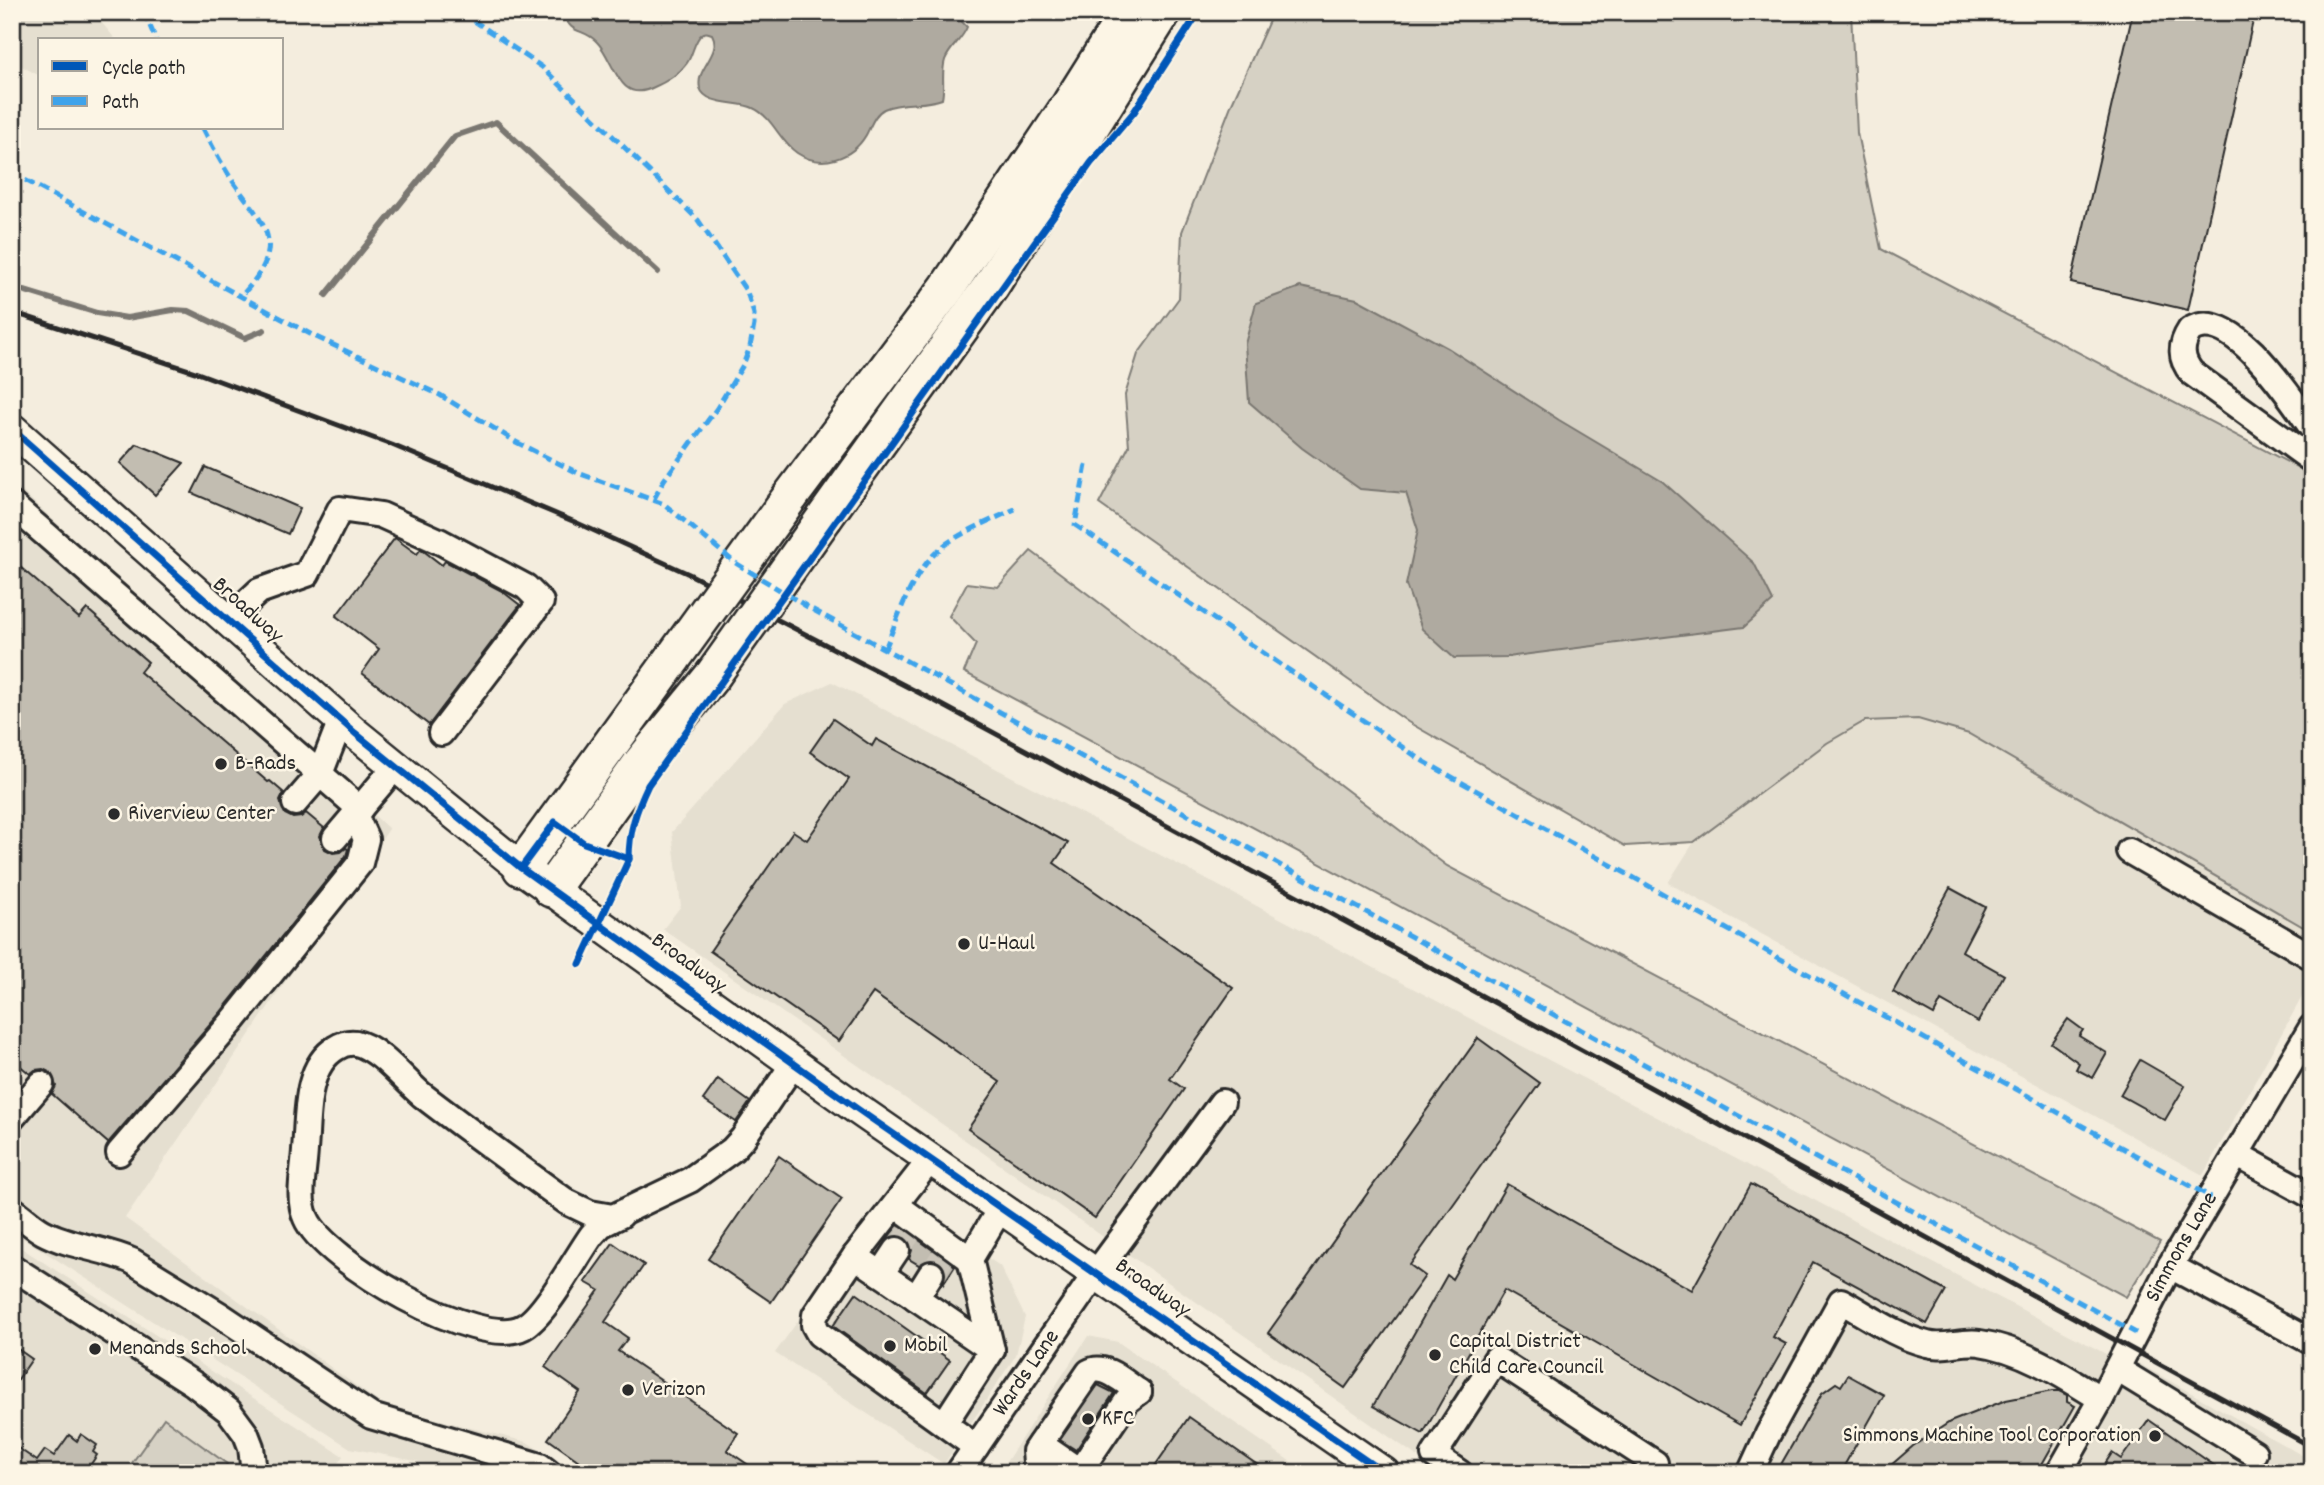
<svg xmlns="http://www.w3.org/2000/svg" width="2324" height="1485" viewBox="0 0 2324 1485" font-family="Dekko,sans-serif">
<rect width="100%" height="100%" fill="#f4edde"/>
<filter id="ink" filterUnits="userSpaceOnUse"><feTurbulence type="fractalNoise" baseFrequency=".0143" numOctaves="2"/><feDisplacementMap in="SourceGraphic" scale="14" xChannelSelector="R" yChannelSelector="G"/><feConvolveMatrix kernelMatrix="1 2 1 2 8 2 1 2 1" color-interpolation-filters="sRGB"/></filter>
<g filter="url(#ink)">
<!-- built -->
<g fill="#e5dfd0">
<polygon points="12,12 93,12 116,40 40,40 40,76 12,61"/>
<polygon points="12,482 389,829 125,1218 384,1406 527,1442 574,1473 474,1473 350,1448 12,1231"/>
<polygon points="832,682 2108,1355 2040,1473 1441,1473 663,929 681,906 672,832 785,704"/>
<polygon points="1918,719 1969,734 2312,932 2312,979 2203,1175 1668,883 1694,842 1826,743 1865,721"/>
<polygon points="885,1199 905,1203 1000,1266 1025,1317 1016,1355 944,1464 775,1353"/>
<polygon points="12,1242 343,1456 331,1473 12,1473"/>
<polygon points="1088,1336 1118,1342 1307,1473 999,1473"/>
<polygon points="2138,1363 2312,1461 2312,1473 2076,1473"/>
</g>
<!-- green -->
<g fill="#d6d1c4" stroke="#807e78" stroke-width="2">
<polygon points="1273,12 1851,12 1857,133 1881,249 2312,475 2312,932 1969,734 1918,719 1865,721 1827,743 1694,842 1625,846 1408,722 1099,504 1129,446 1125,395 1138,354 1179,298 1182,232 1232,103"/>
<polygon points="1031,551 1447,866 2160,1242 2126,1297 964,672 976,644 949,616 967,583 998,587"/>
<polygon points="164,1418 227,1464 221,1473 146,1473 132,1463"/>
</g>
<!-- water -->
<g fill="#afaaa0" stroke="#7a7771" stroke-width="2">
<path d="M562,12H953L967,27C962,40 950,47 945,60C941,73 945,86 942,99C924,106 902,101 884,109C874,114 871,126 866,135C852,159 821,169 797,153C779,141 773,117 753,108C739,101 706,106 700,88C695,68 723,54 712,34C708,33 706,31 702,34C694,40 693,55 687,63C679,74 664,83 652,88C618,104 614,59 597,42C583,27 572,37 562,12Z"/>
<polygon points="1300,287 1357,299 1448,348 1559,420 1663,482 1754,563 1773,601 1744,627 1507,657 1454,658 1422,629 1406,585 1418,530 1406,493 1360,489 1302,448 1249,402 1245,344 1256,303"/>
</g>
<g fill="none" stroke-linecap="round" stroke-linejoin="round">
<!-- stream -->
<g stroke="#7a7771" stroke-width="6">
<polyline points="12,287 97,313 127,318 173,310 189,311 245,338 264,330"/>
<polyline points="326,295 455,136 496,122 658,272"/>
</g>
</g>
<!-- building -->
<g fill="#c2bdb1" stroke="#2b2b2b" stroke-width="2">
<polygon points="2133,12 2255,12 2188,310 2071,283"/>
<polygon points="137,444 184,463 155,495 120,463"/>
<polygon points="205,467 300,508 288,534 192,493"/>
<polygon points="395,538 417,554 421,549 442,565 445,561 502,591 520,605 429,725 362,673 379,649 336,616"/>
<polygon points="12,560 79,618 87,609 148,662 140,672 268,782 270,781 284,793 280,801 285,814 293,818 301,817 306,813 324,828 320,836 325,849 333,853 341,852 346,848 348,849 346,856 221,1012 108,1143 52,1094 56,1086 51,1073 43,1069 35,1070 30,1074 12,1059"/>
<polygon points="833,719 872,746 876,739 1068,843 1054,863 1233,988 1170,1079 1184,1089 1095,1218 968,1129 1000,1082 873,993 839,1041 710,951 793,831 807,840 849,779 810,752"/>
<polygon points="1950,888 1985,907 1962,951 2004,975 1978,1022 1941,1001 1934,1015 1893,992"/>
<polygon points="2068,1019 2083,1030 2079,1036 2107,1053 2093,1078 2076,1069 2079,1063 2051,1043"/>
<polygon points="1478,1038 1540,1083 1410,1265 1425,1276 1345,1388 1268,1333"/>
<polygon points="2140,1060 2185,1086 2165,1120 2120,1095"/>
<polygon points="718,1079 750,1102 736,1122 703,1100"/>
<polygon points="779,1156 842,1199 771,1302 708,1259"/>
<polygon points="1507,1184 1692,1290 1751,1184 1946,1291 1927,1324 1813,1262 1773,1337 1786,1344 1740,1425 1504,1290 1423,1434 1373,1406 1447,1275 1452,1279"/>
<polygon points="898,1225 955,1266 944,1283 944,1268 939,1262 931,1259 919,1265 909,1259 912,1250 906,1238 897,1235 886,1240"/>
<polygon points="613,1243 644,1265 605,1322 628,1338 618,1351 738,1433 727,1450 760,1473 596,1473 548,1439 580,1392 545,1367 599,1290 585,1282"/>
<polygon points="856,1293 950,1360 927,1393 833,1326"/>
<polygon points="12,1345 32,1359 12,1388"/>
<polygon points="1848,1375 1884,1395 1840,1473 1776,1473 1822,1393 1836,1383 1841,1386"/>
<polygon points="1098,1385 1114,1393 1076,1450 1060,1440"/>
<polygon points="2052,1391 2059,1391 2067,1395 2067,1402 2075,1406 2037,1473 1882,1473 1913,1446 1950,1422 2006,1400"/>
<polygon points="1189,1417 1269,1473 1150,1473"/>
<polygon points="2149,1420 2225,1473 2099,1473 2112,1453 2121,1459"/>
<polygon points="81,1434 97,1445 93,1452 97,1455 85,1473 12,1473 12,1444 37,1461 45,1450 54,1456 69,1435 77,1441"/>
</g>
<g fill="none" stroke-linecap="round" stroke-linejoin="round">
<!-- minor-tunnel -->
<g stroke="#ccc6ba" stroke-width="24" stroke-dasharray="24 12" stroke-linecap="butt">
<polyline points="897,1250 910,1232"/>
<polyline points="931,1274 944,1255"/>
</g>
<defs>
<g id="minor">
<path d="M2312,428C2292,400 2231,304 2190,330C2180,345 2180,359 2192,373L2312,460"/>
<polyline points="12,505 360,809"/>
<polyline points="228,620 259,591 307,574 340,509 381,515 441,542 526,587 541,602 441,733"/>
<polyline points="295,803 320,774 341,720"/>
<polyline points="335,838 396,766"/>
<polyline points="2129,851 2312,957"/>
<polyline points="12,1118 41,1084"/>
<polyline points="119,1153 232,1022 360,863 366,839 355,815"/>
<polyline points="2236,1154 2312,1196"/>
<polyline points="930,1160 855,1256 815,1315 814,1325 819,1334 976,1447"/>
<polyline points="896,1205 970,1259 992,1350 944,1424"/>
<path d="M12,1209C22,1216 32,1226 43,1232C71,1247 104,1248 132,1261L220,1315L371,1416L540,1466L549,1473"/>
<path d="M621,1215L601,1225L592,1235C576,1257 545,1316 523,1327C479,1351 324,1261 306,1218C297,1198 304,1171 305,1150C308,1118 304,1067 336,1048C342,1044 349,1042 356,1043C379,1048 404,1080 422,1095C470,1132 519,1167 567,1202L590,1213L613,1217L690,1180L732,1150L743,1138L794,1063"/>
<polyline points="855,1256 992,1350"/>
<polyline points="970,1259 1000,1209"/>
<polyline points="2170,1266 2312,1342"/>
<polyline points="12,1267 194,1384 229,1411 246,1434 251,1447 254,1473"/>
<polyline points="881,1274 897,1250"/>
<polyline points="916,1298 931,1274"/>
<polyline points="2117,1369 2254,1453"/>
<polyline points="1040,1444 1072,1466 1083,1466 1127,1401 1139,1392"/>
<path id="s1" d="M958,1473L1096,1273L1222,1102"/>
<path d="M1049,1473L1036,1463L1035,1451L1089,1372C1105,1362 1126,1384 1139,1392"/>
<polyline points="1460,1473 1434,1455 1496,1359 1655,1463 1648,1473"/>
<path d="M1750,1473L1768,1434L1841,1301C1868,1316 1897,1337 1927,1344C1944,1349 1962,1340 1980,1343C2023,1349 2064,1376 2101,1399"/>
<path id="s2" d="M2059,1473L2101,1399L2170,1266L2312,1027"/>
</g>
<polyline id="major" points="12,429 355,733 521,868 856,1108 1384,1473"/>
<g id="highway">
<polyline points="790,497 947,288 1070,104 1128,12"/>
<polyline points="825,517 991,286 1163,12"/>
<polyline points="521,868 674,657"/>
<polyline points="551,889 642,762 713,675"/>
</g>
</defs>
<!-- minor casing -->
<use href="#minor" stroke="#2b2b2b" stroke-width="30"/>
<!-- major casing -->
<use href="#major" stroke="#2b2b2b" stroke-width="35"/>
<!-- highway casing -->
<use href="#highway" stroke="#2b2b2b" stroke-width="40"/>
<!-- minor -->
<use href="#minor" stroke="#fcf5e5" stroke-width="24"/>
<!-- major -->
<use href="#major" stroke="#fcf5e5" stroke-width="30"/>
<!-- highway -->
<use href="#highway" stroke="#fcf5e5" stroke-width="35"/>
<!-- rail -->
<polyline stroke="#2b2b2b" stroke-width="5" points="12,312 195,372 392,445 575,522 689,574 933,700 1370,935 2312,1447"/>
<defs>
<g id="highway-bridge">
<polyline points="674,657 790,497"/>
<polyline points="713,675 825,517"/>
</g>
</defs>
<!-- highway-bridge casing -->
<use href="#highway-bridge" stroke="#2b2b2b" stroke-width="40" stroke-linecap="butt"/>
<!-- highway-bridge -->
<use href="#highway-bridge" stroke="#fcf5e5" stroke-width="35"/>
<!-- quiet -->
<g stroke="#3ea3eb" stroke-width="5" stroke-dasharray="10 5" stroke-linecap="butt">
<polyline points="144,12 156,40"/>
<polyline points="461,12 542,67 669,191 698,220 747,292 754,314 754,325 750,347 743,365 717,408 664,480 654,499"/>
<path d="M203,128C212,146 221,163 232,180C265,227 290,244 241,296"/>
<polyline points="12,173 314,336 440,395 516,442 578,473 664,504 734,562 806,606 2136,1333"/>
<polyline points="1086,465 1075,525 1423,761 2211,1197"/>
<path d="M885,649C901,611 914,563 952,540C972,528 994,519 1015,509"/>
</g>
<defs>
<g id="cycleway">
<polyline points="12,429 355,733 521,868 856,1108 1384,1473"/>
<path d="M629,859C629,831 636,810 648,785L1091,163L1134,112L1199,12"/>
<polyline points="521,868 555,822 584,843 629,859 580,964"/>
</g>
</defs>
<!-- cycleway casing -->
<use href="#cycleway" stroke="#fcf5e5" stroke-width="11"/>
<!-- cycleway -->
<use href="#cycleway" stroke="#0057b8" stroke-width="7"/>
</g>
</g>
<!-- markers -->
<g fill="#2b2b2b" stroke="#fcf5e5" stroke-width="2.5">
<circle cx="221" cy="764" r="7"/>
<circle cx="114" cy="814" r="7"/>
<circle cx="964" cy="944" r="7"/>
<circle cx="890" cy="1346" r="7"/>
<circle cx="95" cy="1349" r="7"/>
<circle cx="1435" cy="1355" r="7"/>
<circle cx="628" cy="1390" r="7"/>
<circle cx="1088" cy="1419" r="7"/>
<circle cx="2155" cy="1436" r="7"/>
</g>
<g text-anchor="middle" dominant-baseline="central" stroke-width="5" stroke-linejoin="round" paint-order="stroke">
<!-- street labels -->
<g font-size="23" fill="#2b2b2b" stroke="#fcf5e5">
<text transform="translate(247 611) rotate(42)">Broadway</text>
<text transform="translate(688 964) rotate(36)">Broadway</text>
<text stroke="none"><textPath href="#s2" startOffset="257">Simmons Lane</textPath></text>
<text transform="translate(1152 1289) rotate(35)">Broadway</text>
<text stroke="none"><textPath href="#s1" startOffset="121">Wards Lane</textPath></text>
</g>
<!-- poi labels -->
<g font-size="23" fill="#2b2b2b" stroke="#fcf5e5" text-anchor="start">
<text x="235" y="764">B-Rads</text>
<text x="128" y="814">Riverview Center</text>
<text x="978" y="944">U-Haul</text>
<text x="1449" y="1342">Capital District<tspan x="1449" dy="26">Child Care Council</tspan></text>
<text x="904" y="1346">Mobil</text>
<text x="109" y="1349">Menands School</text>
<text x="642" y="1390">Verizon</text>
<text x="1102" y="1419">KFC</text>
<text x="2141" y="1436" text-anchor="end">Simmons Machine Tool Corporation</text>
</g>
</g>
<!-- margin -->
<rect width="2324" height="1485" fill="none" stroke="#fcf5e5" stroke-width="42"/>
<rect x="21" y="21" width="2282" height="1443" fill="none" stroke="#2b2b2b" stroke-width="2.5" filter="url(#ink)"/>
<!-- legend -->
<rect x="38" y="38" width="245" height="91" fill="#fcf5e5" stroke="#a8a49b" stroke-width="2"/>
<rect x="52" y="61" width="35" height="10" fill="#0057b8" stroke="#a8a49b" stroke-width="2"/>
<text x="102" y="74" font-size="21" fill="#2b2b2b">Cycle path</text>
<rect x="52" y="96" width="35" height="10" fill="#3ea3eb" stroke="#a8a49b" stroke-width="2"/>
<text x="102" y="108" font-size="21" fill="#2b2b2b">Path</text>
</svg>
